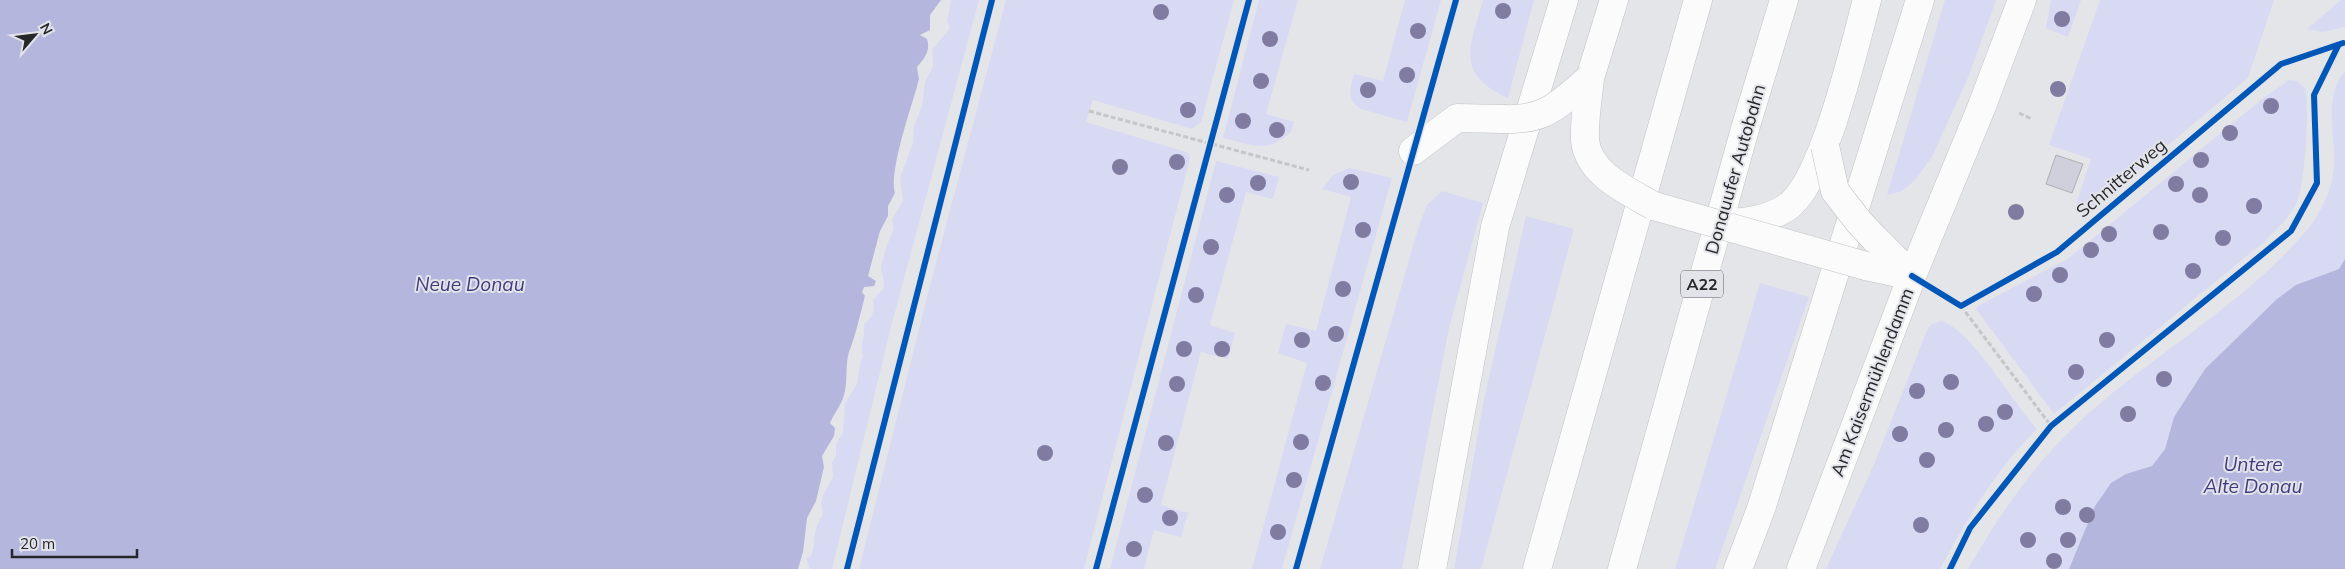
<svg xmlns="http://www.w3.org/2000/svg" width="2345" height="569" viewBox="0 0 2345 569" font-family="Mulish,sans-serif">
<rect width="100%" height="100%" fill="#e4e5e9"/>
<!-- green -->
<g fill="#d8daf3">
<path d="M951,0H979L891,327L832,569H810L806,558L811,556C817,543 811,530 823,515L821,503L824,493L833,477L832,462L836,456V444L843,433L845,403L857,384L860,364L863,356C859,345 866,336 864,324C873,317 875,311 873,300L883,289L884,284L881,267L886,248L894,228L892,220L903,200L900,178L913,143L914,127L922,105L925,82L933,66L932,50L950,28L947,21Z"/>
<polygon points="1006,0 1234,0 1201,122 1192,129 1093,100 1086,122 1183,151 1188,153 1190,158 1084,569 859,569 928,293"/>
<path d="M1259,0H1298L1266,114L1294,122L1291,132C1267,154 1251,145 1223,138Z"/>
<path d="M1405,0H1441L1407,122L1361,109C1346,100 1350,89 1354,74L1383,81Z"/>
<path d="M1483,0H1534L1508,98C1454,74 1470,47 1483,0Z"/>
<polygon points="1945,0 1996,0 1969,75 1932,157 1915,180 1902,191 1887,195"/>
<polygon points="2051,0 2081,0 2068,37 2046,28"/>
<polygon points="2100,0 2274,0 2248,78 2091,210 2076,205 2091,159 2049,145"/>
<polygon points="2341,0 2345,0 2345,27 2323,32 2307,29"/>
<path d="M2345,71V265L2205,369L2174,417L2165,449L2152,466L2127,474L2083,536L2069,569H1968C1995,522 2025,477 2063,438C2137,362 2240,310 2308,229C2321,213 2333,187 2334,167C2336,136 2322,98 2345,71Z"/>
<path d="M2289,80L2297,81L2305,88C2310,110 2305,181 2297,202C2290,217 2277,229 2265,241L2054,414L1979,313L1976,309L1978,306L2069,258L2262,99Z"/>
<polygon points="1216,161 1279,177 1273,199 1246,192 1210,325 1235,333 1228,359 1201,352 1161,505 1188,513 1181,537 1154,530 1144,569 1110,569"/>
<polygon points="1349,168 1392,178 1282,569 1252,569 1307,363 1278,353 1286,324 1316,331 1351,197 1322,189 1332,176"/>
<polygon points="1442,191 1483,203 1449,328 1402,569 1320,569 1418,229 1427,205"/>
<polygon points="1526,216 1574,229 1481,569 1454,569 1484,399"/>
<polygon points="1760,283 1809,297 1715,569 1675,569"/>
<path d="M1941,321C1970,328 2014,404 2037,429C1996,469 1967,519 1940,569H1826L1875,462L1928,328L1932,324Z"/>
</g>
<!-- water -->
<g fill="#b5b6de">
<path d="M0,0H941L930,15V30L920,35L927,39C931,51 924,59 917,67L919,79C913,103 888,172 895,193L888,206V216L880,231L868,276L876,281L874,286L864,287L862,292L865,296C860,315 856,334 849,352C845,364 848,382 844,395C841,406 834,413 830,423L835,428L834,436L822,456L824,467L816,501L807,518L803,552L798,569H0Z"/>
<polygon points="2345,259 2345,569 2069,569 2095,506 2111,483 2126,474 2152,466 2165,449 2174,417 2205,369 2277,299 2296,285 2339,269"/>
</g>
<!-- building -->
<polygon fill="#cfd0dc" stroke="#afb0b3" points="2056,155 2083,164 2072,193 2046,184"/>
<g fill="none" stroke-linecap="round" stroke-linejoin="round">
<defs>
<polyline id="street" points="1801,569 1912,276"/>
<polyline id="secondary" points="1866,266 1912,276 1982,106 2022,0"/>
<g id="highway">
<polyline points="1590,78 1614,0"/>
<polyline points="1413,151 1457,118 1503,119"/>
<path d="M1721,224C1745,222 1765,221 1786,208C1824,184 1854,46 1867,0"/>
<polyline points="1874,238 1912,276"/>
<polyline points="1432,569 1495,227 1564,0"/>
<polyline points="1537,569 1698,0"/>
<polyline points="1622,569 1745,129 1784,0"/>
<polyline points="1738,569 1761,509 1920,0"/>
</g>
</defs>
<!-- street casing -->
<use href="#street" stroke="#c2c3c6" stroke-width="29"/>
<!-- secondary casing -->
<use href="#secondary" stroke="#c2c3c6" stroke-width="29"/>
<!-- highway casing -->
<use href="#highway" stroke="#c2c3c6" stroke-width="29"/>
<!-- path -->
<g stroke="#c5c6c6" stroke-width="3" stroke-dasharray="5 2.5" stroke-linecap="butt">
<polyline points="1089,111 1309,170"/>
<polyline points="2019,113 2032,119"/>
<polyline points="1961,306 2051,426"/>
</g>
<!-- street -->
<use href="#street" stroke="#fbfbfc" stroke-width="28"/>
<!-- secondary -->
<use href="#secondary" stroke="#fbfbfc" stroke-width="28"/>
<!-- highway -->
<use href="#highway" stroke="#fbfbfc" stroke-width="28"/>
<defs>
<polyline id="secondary-bridge" points="1654,206 1866,266"/>
<g id="highway-bridge">
<path d="M1590,78C1588,98 1584,120 1585,140C1588,174 1628,191 1654,206"/>
<path d="M1503,119C1546,121 1559,104 1590,78"/>
<polyline points="1825,146 1835,191 1859,222 1874,238"/>
</g>
</defs>
<!-- secondary-bridge casing -->
<use href="#secondary-bridge" stroke="#c2c3c6" stroke-width="29" stroke-linecap="butt"/>
<!-- highway-bridge casing -->
<use href="#highway-bridge" stroke="#c2c3c6" stroke-width="29" stroke-linecap="butt"/>
<!-- secondary-bridge -->
<use href="#secondary-bridge" stroke="#fbfbfc" stroke-width="28"/>
<!-- highway-bridge -->
<use href="#highway-bridge" stroke="#fbfbfc" stroke-width="28"/>
<defs>
<g id="cycleway">
<polyline points="1912,276 1961,306 2057,252 2281,64 2343,43"/>
<polyline points="847,569 992,0"/>
<polyline points="1096,569 1249,0"/>
<polyline points="1296,569 1456,0"/>
<polyline points="1950,569 1970,528 2051,426 2291,231 2317,183 2314,95 2338,46"/>
</g>
</defs>
<!-- cycleway casing -->
<use href="#cycleway" stroke="#e3e4ea" stroke-width="9"/>
<!-- cycleway -->
<use href="#cycleway" stroke="#0057b8" stroke-width="6"/>
</g>
<!-- trees -->
<g fill="#7f7ba1">
<circle cx="1503" cy="11" r="8"/>
<circle cx="1161" cy="12" r="8"/>
<circle cx="2062" cy="19" r="8"/>
<circle cx="1418" cy="31" r="8"/>
<circle cx="1270" cy="39" r="8"/>
<circle cx="1407" cy="75" r="8"/>
<circle cx="1261" cy="81" r="8"/>
<circle cx="2058" cy="89" r="8"/>
<circle cx="1368" cy="90" r="8"/>
<circle cx="2271" cy="106" r="8"/>
<circle cx="1188" cy="110" r="8"/>
<circle cx="1243" cy="121" r="8"/>
<circle cx="1277" cy="130" r="8"/>
<circle cx="2230" cy="133" r="8"/>
<circle cx="2201" cy="160" r="8"/>
<circle cx="1177" cy="162" r="8"/>
<circle cx="1120" cy="167" r="8"/>
<circle cx="1351" cy="182" r="8"/>
<circle cx="1258" cy="183" r="8"/>
<circle cx="2176" cy="184" r="8"/>
<circle cx="1227" cy="195" r="8"/>
<circle cx="2200" cy="195" r="8"/>
<circle cx="2254" cy="206" r="8"/>
<circle cx="2016" cy="212" r="8"/>
<circle cx="1363" cy="230" r="8"/>
<circle cx="2161" cy="232" r="8"/>
<circle cx="2109" cy="234" r="8"/>
<circle cx="2223" cy="238" r="8"/>
<circle cx="1211" cy="247" r="8"/>
<circle cx="2091" cy="250" r="8"/>
<circle cx="2193" cy="271" r="8"/>
<circle cx="2060" cy="275" r="8"/>
<circle cx="1343" cy="289" r="8"/>
<circle cx="2034" cy="294" r="8"/>
<circle cx="1196" cy="295" r="8"/>
<circle cx="1336" cy="334" r="8"/>
<circle cx="1302" cy="340" r="8"/>
<circle cx="2107" cy="340" r="8"/>
<circle cx="1184" cy="349" r="8"/>
<circle cx="1222" cy="349" r="8"/>
<circle cx="2076" cy="372" r="8"/>
<circle cx="2164" cy="379" r="8"/>
<circle cx="1951" cy="382" r="8"/>
<circle cx="1323" cy="383" r="8"/>
<circle cx="1177" cy="384" r="8"/>
<circle cx="1917" cy="391" r="8"/>
<circle cx="2005" cy="412" r="8"/>
<circle cx="2128" cy="414" r="8"/>
<circle cx="1986" cy="424" r="8"/>
<circle cx="1946" cy="430" r="8"/>
<circle cx="1900" cy="434" r="8"/>
<circle cx="1301" cy="442" r="8"/>
<circle cx="1166" cy="443" r="8"/>
<circle cx="1045" cy="453" r="8"/>
<circle cx="1927" cy="460" r="8"/>
<circle cx="1294" cy="480" r="8"/>
<circle cx="1145" cy="495" r="8"/>
<circle cx="2063" cy="507" r="8"/>
<circle cx="2087" cy="515" r="8"/>
<circle cx="1170" cy="518" r="8"/>
<circle cx="1921" cy="525" r="8"/>
<circle cx="1278" cy="532" r="8"/>
<circle cx="2028" cy="540" r="8"/>
<circle cx="2068" cy="540" r="8"/>
<circle cx="1134" cy="549" r="8"/>
<circle cx="2054" cy="561" r="8"/>
</g>
<g text-anchor="middle" dominant-baseline="central" stroke-width="4" stroke-linejoin="round" paint-order="stroke">
<!-- shield labels -->
<rect fill="#e3e4ea" stroke="#5f6063" stroke-width="1" x="1681" y="270.5" width="42" height="27" rx="4"/>
<g font-size="16" font-weight="bold" fill="#262729">
<text x="1702" y="284">A22</text>
</g>
<!-- street labels -->
<g font-size="18" fill="#262729" stroke="#e3e4ea">
<text transform="translate(1735 169) rotate(-74)">Donauufer Autobahn</text>
<text transform="translate(2121 178) rotate(-40)">Schnitterweg</text>
<text transform="translate(1872 382) rotate(-69)">Am Kaisermühlendamm</text>
</g>
<!-- water labels -->
<g font-size="19" font-style="italic" fill="#403b7f" stroke="#e3e4ea">
<text x="470" y="284">Neue Donau</text>
<text x="2253" y="464">Untere<tspan x="2253" dy="22">Alte Donau</tspan></text>
</g>
</g>
<!-- north arrow -->
<g transform="translate(35 35) rotate(62)" stroke="#e3e4ea" stroke-width="4" paint-order="stroke">
<path d="M0-4L9 19L0 12L-9 19Z" fill="#262729"/>
<text y="-8" font-size="14" font-weight="bold" text-anchor="middle" fill="#262729">N</text>
</g>
<!-- scale -->
<path d="M12 549v8h125v-8" fill="none" stroke="#262729" stroke-width="2.5"/>
<text x="20" y="549" font-size="15" fill="#262729" stroke="#e3e4ea" stroke-width="4" paint-order="stroke">20 m</text>
</svg>
